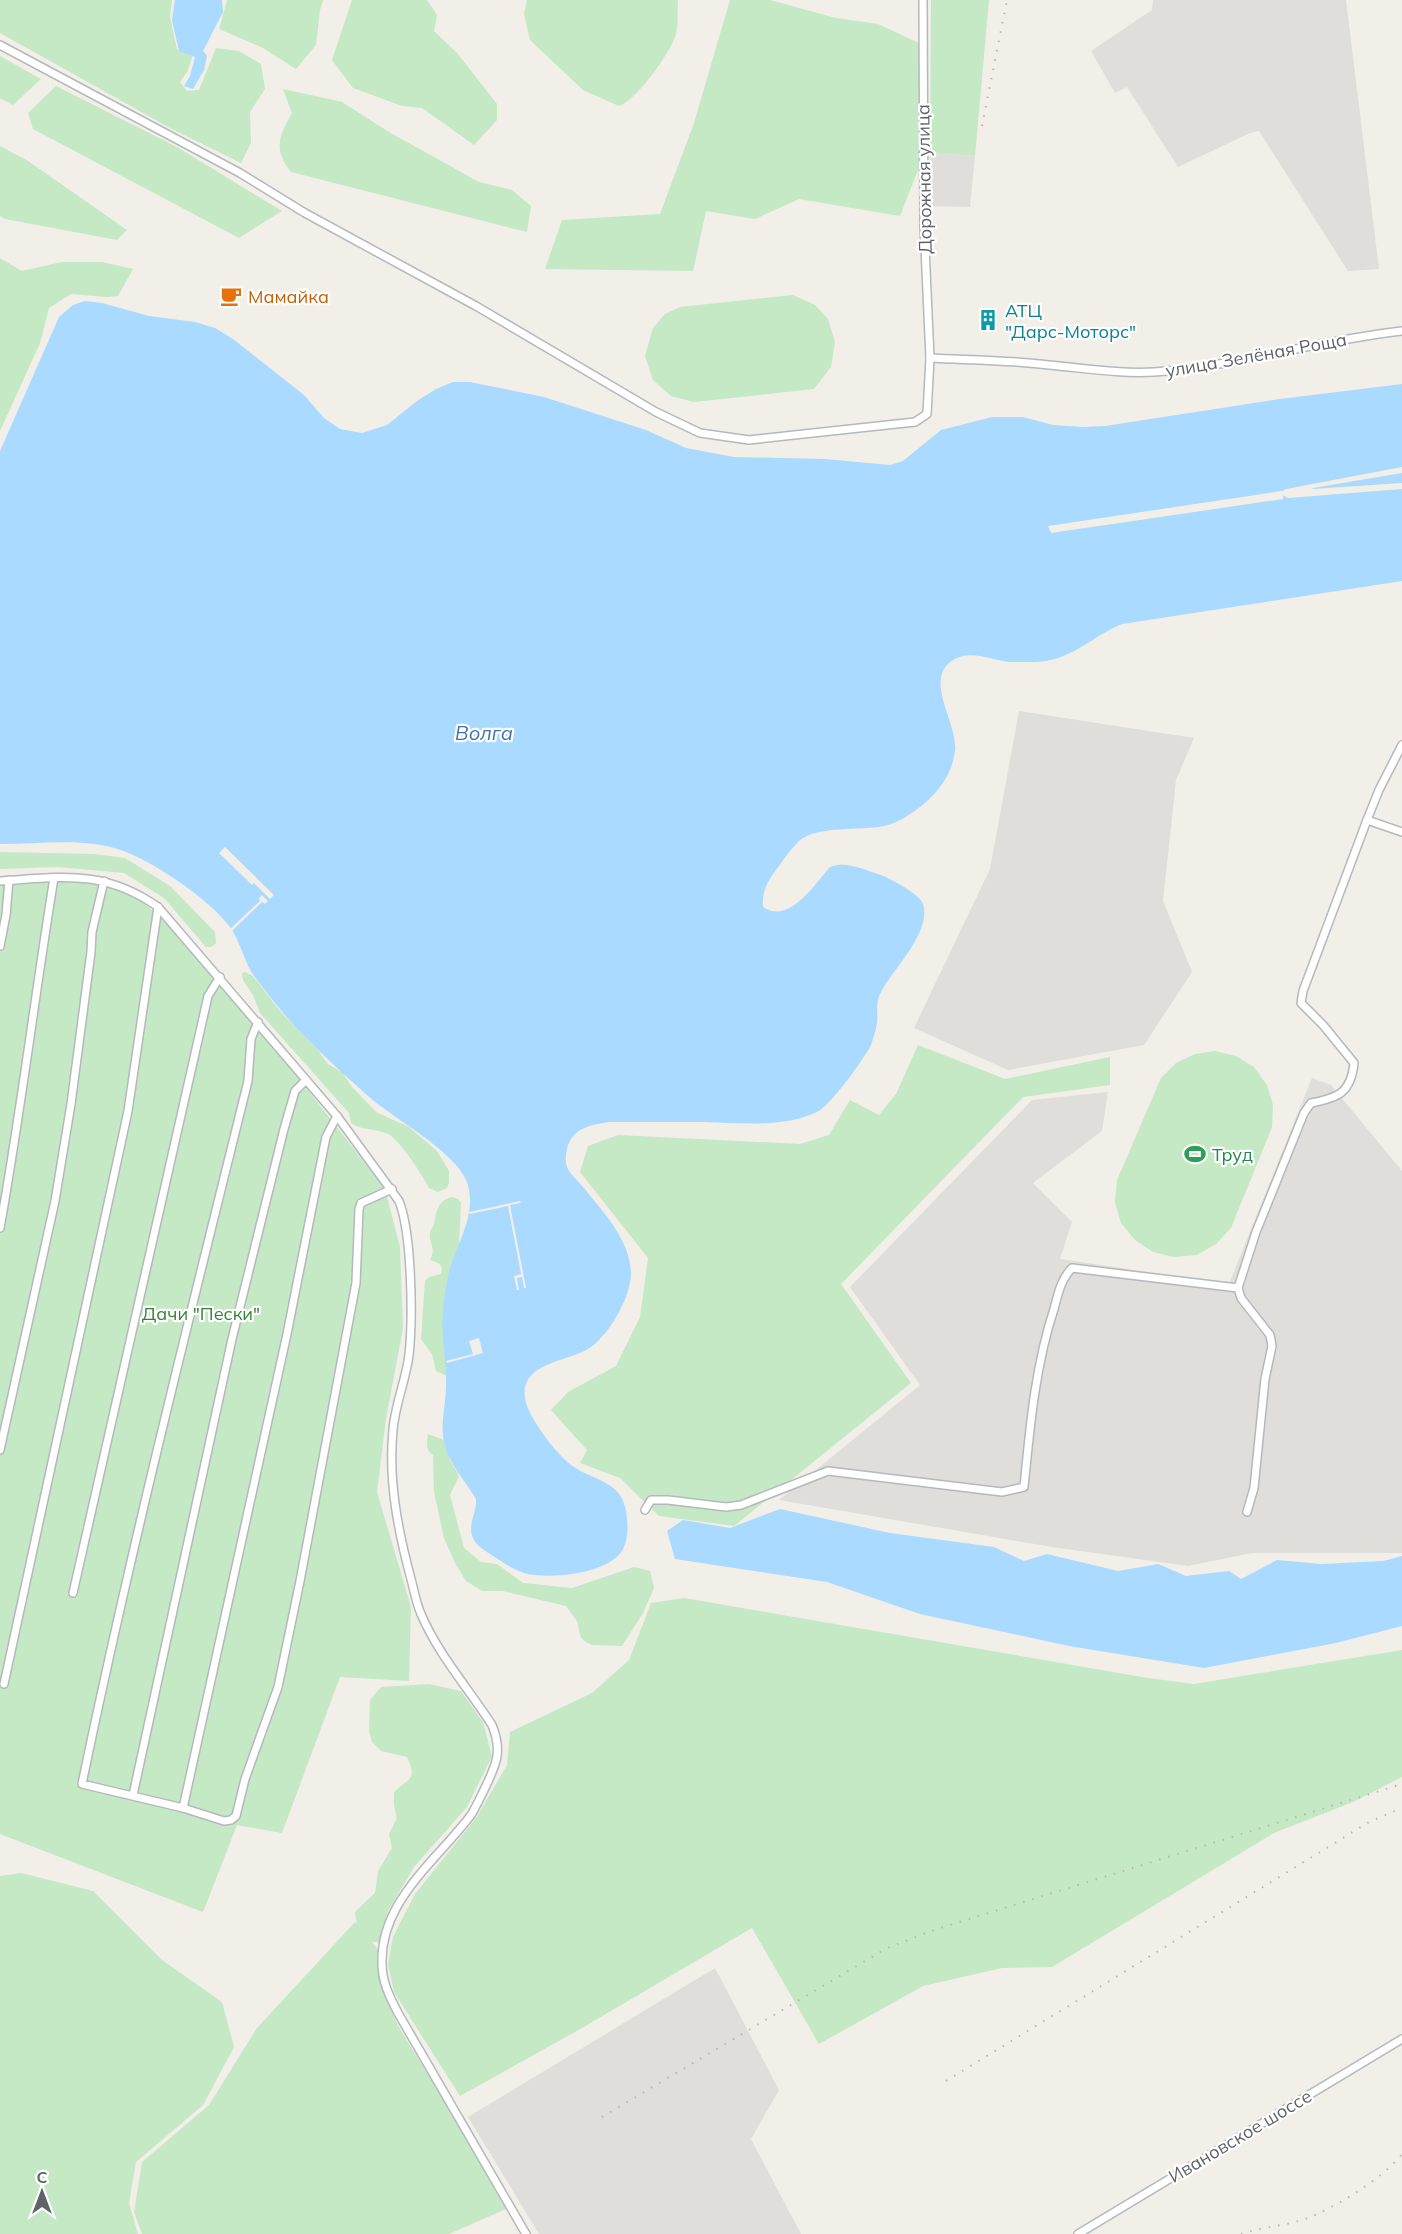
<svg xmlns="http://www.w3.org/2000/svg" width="1402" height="2234" viewBox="0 0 1402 2234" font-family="Mulish,sans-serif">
<rect width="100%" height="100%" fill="#f1efe8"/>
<!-- industrial -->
<g fill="#e0deda">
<polygon points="1153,0 1346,0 1379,269 1348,271 1259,131 1250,133 1178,167 1127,87 1115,93 1091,51 1152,10"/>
<polygon points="930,152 975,156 970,207 929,206"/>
<polygon points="1019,711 1194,738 1176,780 1163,901 1192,972 1144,1045 1008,1070 914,1028 990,869"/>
<polygon points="1312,1078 1331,1085 1402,1171 1402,1553 1252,1553 1188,1566 1052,1547 779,1500 920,1385 850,1287 1032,1100 1108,1092 1102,1131 1033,1183 1072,1222 1060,1259 1229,1284"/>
<polygon points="715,1968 779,2090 751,2139 801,2234 539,2234 468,2117"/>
</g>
<!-- green -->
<g fill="#c5e8c5">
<polygon points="0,0 172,0 170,17 177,49 193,55 187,72 180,82 187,91 199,90 216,48 239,51 261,64 265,89 250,112 251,143 241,163 170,128 0,33"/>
<polygon points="227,0 323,0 320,10 316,45 296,69 263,48 219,29"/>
<polygon points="352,0 427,0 437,15 434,31 457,53 497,104 497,120 474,145 422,108 402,106 353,88 332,60"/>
<path d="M527,0H678C677,11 679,27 675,37C667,57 638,98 619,106L583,90L530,40L524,14Z"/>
<polygon points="730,0 770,0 836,18 878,24 919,43 920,165 900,216 799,199 755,219 706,211 693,271 545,269 562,220 660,214 694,123"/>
<polygon points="931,0 989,0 975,156 930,152"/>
<polygon points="0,56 41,79 13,105 0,98"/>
<polygon points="56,86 177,147 282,211 239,238 33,129 28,113"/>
<path d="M283,89L342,102L389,132L479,182L512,190L531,206L527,232L291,172C273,149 279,136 292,113Z"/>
<polygon points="0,146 28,161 127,230 117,240 5,219 0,216"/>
<polygon points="0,258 22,271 62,262 102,262 133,269 118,296 107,297 71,294 49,308 40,343 0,431"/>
<polygon points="793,295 815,305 828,319 835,342 831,367 814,389 694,402 671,396 653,380 645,356 653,328 665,314 680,307"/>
<polygon points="0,852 94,854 125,858 170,886 215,932 216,943 211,947 206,947 164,898 124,873 58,867 0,869"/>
<polygon points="57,882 100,883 139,899 164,921 301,1081 385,1189 400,1247 403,1328 386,1419 377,1492 411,1607 409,1681 340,1677 282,1833 237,1825 203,1912 0,1834 0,885"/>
<path d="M245,972L253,976L280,1011L317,1049L328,1064L342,1072L352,1087L376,1112L409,1127L437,1151L449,1171V1183L447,1188L438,1192L429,1188C423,1176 400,1140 388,1134C376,1128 362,1131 351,1123L349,1113L260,1013L253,995L243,980L242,973Z"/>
<polygon points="918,1045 1005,1079 1110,1057 1110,1085 1023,1097 841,1284 911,1383 734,1526 659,1516 620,1478 580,1463 587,1450 551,1410 568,1392 616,1366 640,1317 648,1258 580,1172 588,1146 618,1135 800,1144 829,1135 850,1100 879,1115 896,1094"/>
<polygon points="1215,1051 1236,1056 1254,1067 1267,1085 1273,1105 1272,1127 1231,1228 1216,1244 1197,1255 1174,1257 1153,1252 1135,1240 1121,1223 1115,1202 1117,1180 1161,1078 1176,1063 1195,1054"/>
<path d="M452,1197L458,1199L461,1203L459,1246L454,1257L447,1376L436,1371L432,1354L421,1339L425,1281L429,1277L441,1274L442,1269L440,1264L430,1260C437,1247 428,1243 430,1232C431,1229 433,1227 434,1224C437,1211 437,1201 452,1197Z"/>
<path d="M428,1434L444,1440L450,1460L459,1476L450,1495L464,1548L481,1562L497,1564L523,1583L572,1588L634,1567L650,1571L654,1588L643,1613L622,1646L592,1645L586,1642L581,1638L577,1621L566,1606L503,1591H482L466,1581L455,1563L444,1538L434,1492L433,1455C425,1449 427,1443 428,1434Z"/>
<polygon points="684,1598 1148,1678 1194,1684 1402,1650 1402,1777 1353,1802 1274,1833 1052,1967 1002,1968 923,1986 819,2044 752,1928 582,2028 460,2096 394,1992 388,1964 393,1937 415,1894 476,1818 507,1765 510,1732 592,1693 629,1660 651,1603"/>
<path d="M429,1684L461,1691L483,1722L492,1756L467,1807L414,1867L388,1911L380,1942H372L380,1952C377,2005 409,2042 435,2085C459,2126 482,2167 506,2209L449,2234H142L134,2212L142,2162L209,2105L257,2028L355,1922L357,1924L355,1912L375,1893L378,1871L392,1848L389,1834L397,1818L394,1805V1792C411,1777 417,1779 407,1757L381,1751L372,1742L369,1731L370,1700L381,1687Z"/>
<polygon points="21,1873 93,1891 162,1960 222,2002 234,2047 203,2105 136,2162 129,2203 138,2234 0,2234 0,1876"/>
</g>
<!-- water -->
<g fill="#aadaff">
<polygon points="175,0 222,0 223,12 203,51 207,56 204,70 193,89 184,86 190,76 195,57 179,51 172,20"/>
<path d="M85,301L102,303L149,316L195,322L215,328L233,339L304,395L324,418L340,429L362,433L387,425L417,401L436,389L453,382H470L544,397L646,430L686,448L734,457L825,459L890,465L903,461L941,430L992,417H1023L1053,425L1083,427L1105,426L1280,399L1402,384V467L1286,489L1282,491V495L1288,498L1402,489V581L1122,624C1090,637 1070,663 1031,662C1024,662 1016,662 1009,662C992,660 971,650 955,659C921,677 958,722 955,751C952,775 938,793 920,807C909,815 898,823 884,826C861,831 818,825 799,841C791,849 783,860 776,870C767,882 762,891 763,907C789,925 815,884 830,867C846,861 862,869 878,874C888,877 920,894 923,904C932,932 892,970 881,992C875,1002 878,1012 877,1023C876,1030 873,1039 871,1045C864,1059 830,1106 817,1112C782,1128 742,1123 705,1122C673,1122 641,1122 609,1122C590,1125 572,1128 567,1149C566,1153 565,1162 567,1167C570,1174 579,1182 584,1188C604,1213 630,1240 631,1273C631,1297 610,1333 591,1347C571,1362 520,1361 525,1398C527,1416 558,1457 574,1467C593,1480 619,1481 625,1507C628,1518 629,1536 624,1547C613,1574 549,1580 524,1573C514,1570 502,1562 493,1556C486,1551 476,1546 473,1538C467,1525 477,1512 476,1499C465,1480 449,1465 444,1442C440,1424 446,1404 446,1385C447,1369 444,1354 443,1338C441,1317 444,1293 449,1273C456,1243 478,1215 467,1182C455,1151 394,1119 368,1096C336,1067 302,1037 275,1003C267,993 259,983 252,973C244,959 240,943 232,930C214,903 161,867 131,854C92,836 42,844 0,844V451L59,317L73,305Z"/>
<polygon points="1402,473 1402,483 1312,489 1313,488"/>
<polygon points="780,1509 890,1533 994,1547 1024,1561 1047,1554 1118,1571 1158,1564 1186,1576 1229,1571 1241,1579 1277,1560 1321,1564 1383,1561 1402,1556 1402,1626 1336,1643 1204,1668 1069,1646 920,1614 827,1582 675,1559 667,1531 683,1520 730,1528"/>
</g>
<!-- pier -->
<g fill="#f1efe8">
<polygon points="1282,491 1283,499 1051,533 1048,526"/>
<polygon points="225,847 274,895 270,899 254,883 252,885 219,853"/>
<polygon points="262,895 268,901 265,904 262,902 232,931 230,929 260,901 259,898"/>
<polygon points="520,1201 521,1203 510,1205 526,1288 524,1288 522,1277 517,1278 519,1290 517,1290 514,1276 521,1274 508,1206 470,1214 469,1212"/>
<polygon points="479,1338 483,1353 447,1363 446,1361 473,1354 469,1341"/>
</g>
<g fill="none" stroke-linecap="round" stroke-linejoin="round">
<defs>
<g id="minor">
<polyline points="0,45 240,173 305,213 476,306 656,412 700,433 749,440 915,422 927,414 930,358 924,226 923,0"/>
<path d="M930,358C970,360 1010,360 1049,365C1084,368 1119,374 1154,372C1238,366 1319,340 1402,331"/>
<polyline points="1367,820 1402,832"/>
<path d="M0,881C62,877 104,869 158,907L337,1116L399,1201C412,1234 413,1318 409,1355C406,1380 395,1404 393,1430C388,1480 398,1531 411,1579C414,1590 416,1603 421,1614C438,1654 468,1688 492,1725C503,1752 496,1765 484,1790C480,1798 476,1807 471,1815C435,1863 373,1906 383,1975C385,1989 392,2001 398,2013L526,2234"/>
<polyline points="0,946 6,915 9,880"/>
<path d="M258,1022L251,1039L248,1081C190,1315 131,1548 82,1784L183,1808L224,1821L231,1820L236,1816L245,1779L278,1687L300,1581L356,1283L359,1209L361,1203L392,1189"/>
<path d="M0,1228C21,1111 35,994 54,878"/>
<polyline points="0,1450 55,1201 71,1104 91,952 92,932 104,881"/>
<path d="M645,1510L651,1500H668L726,1507L741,1505L828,1471L1002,1492L1024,1487C1030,1427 1035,1367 1054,1309C1058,1294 1061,1279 1072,1268L1238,1288"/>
<path d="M1247,1512L1254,1488L1265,1379L1272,1346L1270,1335L1241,1298L1238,1288L1256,1232L1304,1113L1311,1103C1338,1098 1351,1093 1354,1063L1323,1025L1301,1003L1303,991L1367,820L1379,790L1402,745"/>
<polyline points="73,1593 208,996 220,977"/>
<polyline points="4,1684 128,1111 158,907"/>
<polyline points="133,1795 232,1339 284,1129 295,1091 306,1080"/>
<polyline points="183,1808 287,1334 326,1137 337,1116"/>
<polyline points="1078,2234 1402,2039"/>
</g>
</defs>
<!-- minor casing -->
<use href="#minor" stroke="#b5b8bc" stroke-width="10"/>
<!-- minor -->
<use href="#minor" stroke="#fff" stroke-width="7"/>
<!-- rail -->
<g stroke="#b6b7b8" stroke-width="2" stroke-dasharray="1.5 8" stroke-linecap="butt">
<polyline points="982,126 1007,0"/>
<polyline points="946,2081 1369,1822 1402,1808"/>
<polyline points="602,2117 887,1948 934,1930 1402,1784"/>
<path d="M1241,2234C1262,2227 1284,2226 1305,2219C1335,2208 1382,2179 1402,2154"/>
</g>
</g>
<!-- icons -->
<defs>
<symbol id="cafe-bare" viewBox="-9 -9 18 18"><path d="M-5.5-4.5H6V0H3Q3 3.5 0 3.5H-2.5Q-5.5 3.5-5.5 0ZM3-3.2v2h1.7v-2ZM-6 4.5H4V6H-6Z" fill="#e8710a" stroke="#fff" stroke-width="2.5" paint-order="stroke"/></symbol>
<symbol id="building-bare" viewBox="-9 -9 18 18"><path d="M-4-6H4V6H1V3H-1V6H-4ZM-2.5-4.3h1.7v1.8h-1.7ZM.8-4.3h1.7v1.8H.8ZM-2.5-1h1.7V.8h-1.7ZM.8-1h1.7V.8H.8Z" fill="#0f9aa8" stroke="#fff" stroke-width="2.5" paint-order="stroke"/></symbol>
<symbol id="stadium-bare" viewBox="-9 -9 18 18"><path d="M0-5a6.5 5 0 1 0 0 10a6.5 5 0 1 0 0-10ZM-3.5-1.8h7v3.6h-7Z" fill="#2e9e5b" stroke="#fff" stroke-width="2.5" paint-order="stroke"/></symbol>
</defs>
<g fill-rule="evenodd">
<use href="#cafe-bare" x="216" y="281" width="30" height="30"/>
<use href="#building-bare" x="973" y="305" width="30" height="30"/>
<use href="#stadium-bare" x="1180" y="1139" width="30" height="30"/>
</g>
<g text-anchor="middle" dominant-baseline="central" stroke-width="4.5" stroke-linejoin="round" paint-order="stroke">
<!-- street labels -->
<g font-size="18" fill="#5f6368" stroke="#fff">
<text transform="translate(924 179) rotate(-91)">Дорожная улица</text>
<text transform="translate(1256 355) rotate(-10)">улица Зелёная Роща</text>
<text transform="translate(1240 2136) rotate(-31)">Ивановское шоссе</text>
</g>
<!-- food labels -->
<g font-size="18" fill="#c56008" stroke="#fff" text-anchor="start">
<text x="248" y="296">Мамайка</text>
</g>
<!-- culture labels -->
<g font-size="18" fill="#0d838f" stroke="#fff" text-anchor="start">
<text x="1005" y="310">АТЦ<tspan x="1005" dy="21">"Дарс-Моторс"</tspan></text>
</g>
<!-- leisure labels -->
<g font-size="18" fill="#27864d" stroke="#fff" text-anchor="start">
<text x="1212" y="1154">Труд</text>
</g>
<!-- park labels -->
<g font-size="18" fill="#348238" stroke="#fff">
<text x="201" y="1313">Дачи "Пески"</text>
</g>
<!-- water labels -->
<g font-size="20" font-style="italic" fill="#4174aa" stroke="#fff">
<text x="484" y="732">Волга</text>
</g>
</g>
<!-- north arrow -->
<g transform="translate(42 2192)" stroke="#ffffff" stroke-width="4.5" paint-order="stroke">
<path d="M0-4.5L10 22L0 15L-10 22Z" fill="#5f6368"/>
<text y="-9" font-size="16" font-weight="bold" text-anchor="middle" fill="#5f6368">С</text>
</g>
</svg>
